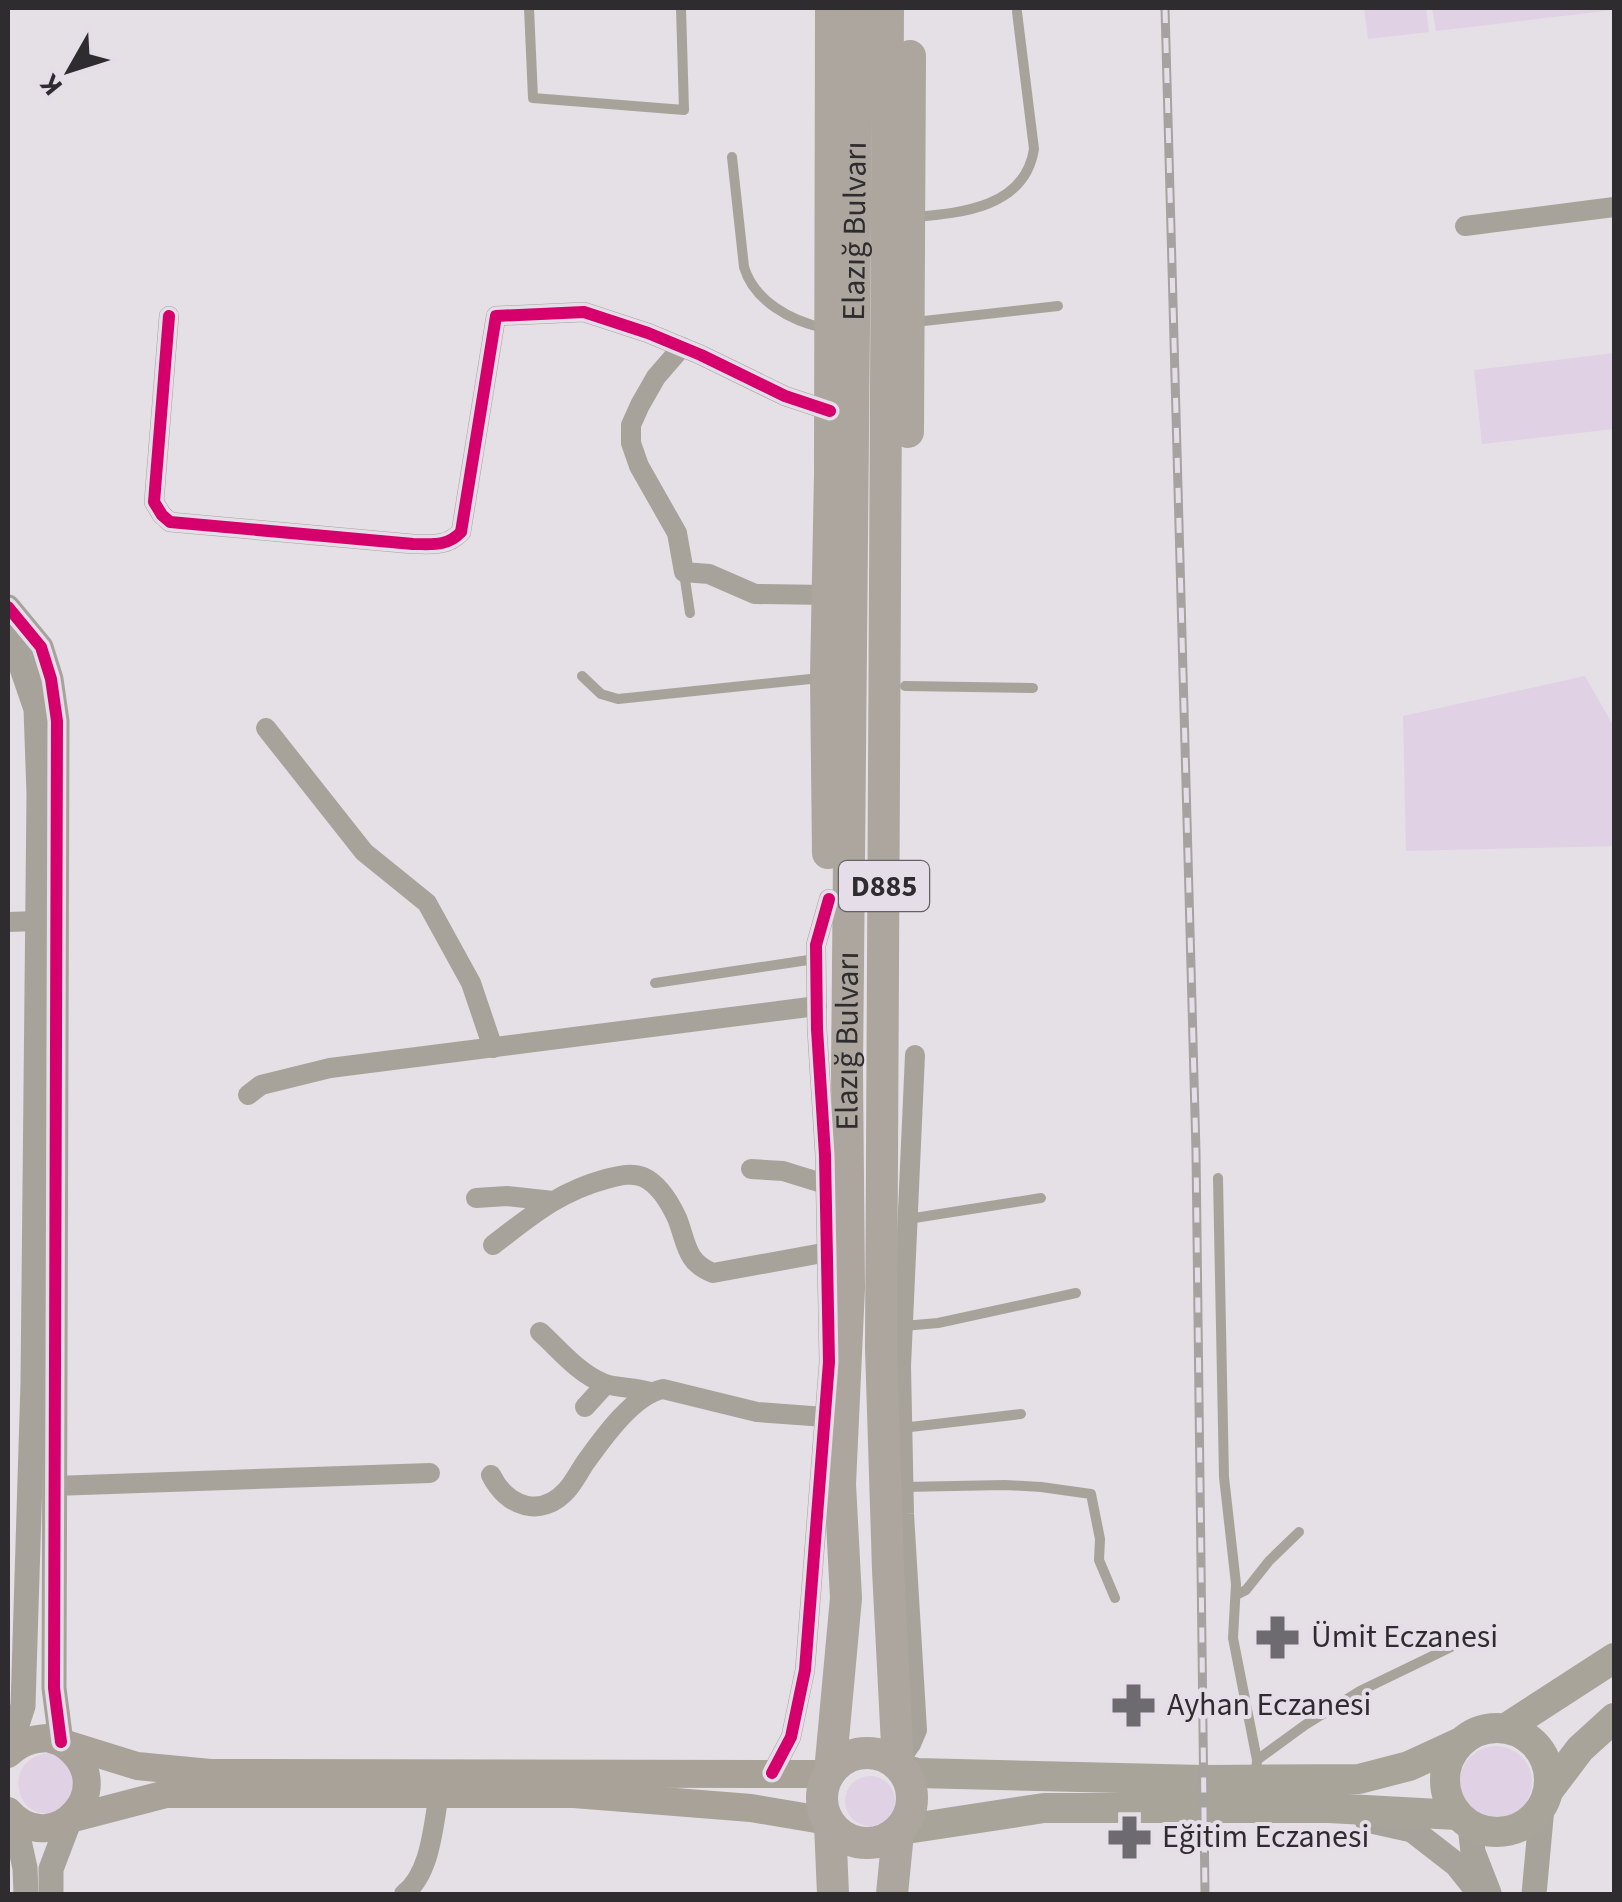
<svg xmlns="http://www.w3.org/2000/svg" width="1622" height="1902" viewBox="0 0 1622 1902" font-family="'Source Sans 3',sans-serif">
<rect width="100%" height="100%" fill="#e4e0e6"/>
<!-- green -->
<g fill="#e0d1e5">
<polygon points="1364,8 1426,8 1429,32 1368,39"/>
<polygon points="1432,8 1614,8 1614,10 1436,31"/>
<polygon points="1614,353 1614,429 1482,444 1474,370"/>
<polygon points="1585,676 1614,727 1614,846 1406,851 1403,716"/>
<circle cx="1496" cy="1782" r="36"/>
<path d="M52,1753L61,1756L78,1780L68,1807C62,1809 57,1812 52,1813C13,1820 2,1755 52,1753Z"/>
<circle cx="870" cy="1801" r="25"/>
</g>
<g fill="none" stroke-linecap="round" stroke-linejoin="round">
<!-- service -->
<g stroke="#a8a39a" stroke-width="10">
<polyline points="529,8 533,98 684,110 681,8"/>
<path d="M732,157L744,267C754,301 791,321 824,328"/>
<path d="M914,217C963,213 1025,207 1034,149L1017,12"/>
<polyline points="915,322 1058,306"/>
<polyline points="684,573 690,613"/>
<polyline points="582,676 601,694 618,699 820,678"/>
<polyline points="905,686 1033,688"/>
<polyline points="655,983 815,959"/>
<polyline points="1218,1178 1224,1477 1236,1584 1233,1638 1257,1760 1256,1774"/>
<polyline points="908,1219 1041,1198"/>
<polyline points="903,1326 938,1323 1076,1293"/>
<polyline points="902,1428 1021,1414"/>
<polyline points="903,1487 1005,1485 1041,1487 1091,1494 1100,1539 1099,1560 1115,1598"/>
<polyline points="1236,1595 1246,1590 1269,1561 1299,1532"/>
<polyline points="1257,1760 1305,1725 1360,1691 1451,1647"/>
</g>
<!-- minor -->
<g stroke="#a8a39a" stroke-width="20">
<polyline points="1465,226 1614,207"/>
<path d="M169,316L154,502L162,515L170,522L413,544C431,544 447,547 461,532L496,316L584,312L648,333L701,355L785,396L830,411"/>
<polyline points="682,347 656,377 640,405 631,425 631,443 639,466 677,533 684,572 709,574 755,594 827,595"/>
<polyline points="266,728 364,852 427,903 471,983 493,1048"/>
<polyline points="8,922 38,921"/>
<polyline points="248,1095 261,1085 330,1068 817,1006"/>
<polyline points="751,1169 783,1171 825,1184"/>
<polyline points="476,1198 507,1196 553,1201"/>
<path d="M493,1245C531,1216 558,1192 606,1179C618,1176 631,1172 643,1177C659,1184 670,1203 677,1218C687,1243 685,1262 713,1273L828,1252"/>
<path d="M540,1332C559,1349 578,1373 603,1383C614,1388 635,1387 650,1392"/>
<polyline points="585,1407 605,1385"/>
<path d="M491,1475C507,1507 541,1519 567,1490C574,1482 579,1472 585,1463C603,1438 633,1395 663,1389L757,1412L825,1417"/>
<polyline points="54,1486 430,1473"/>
<polyline points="899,1761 911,1744 917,1730 904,1514 901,1366 915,1055"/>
<polyline points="772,1773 791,1737 805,1670 829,1362 825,1155 817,1029 816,945 829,899"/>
<path d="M404,1894C431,1873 433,1826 439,1794"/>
</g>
<!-- tertiary -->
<g stroke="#a8a39a" stroke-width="25">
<polyline points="8,607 41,647 51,679 57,721 54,1688 61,1742"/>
<polyline points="8,638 14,645 36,709 39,794 33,1383 23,1706 8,1752"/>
<polyline points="14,1818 25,1868 26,1894"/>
<polyline points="1367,1820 1412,1830 1457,1865 1480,1894"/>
<polyline points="1470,1826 1473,1852 1489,1893"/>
<polyline points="51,1894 51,1869 70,1819"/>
<polyline points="1534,1894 1542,1807"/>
</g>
<!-- secondary -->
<g stroke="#a8a298" stroke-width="28">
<path d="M8,1754C20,1743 30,1739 47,1738L137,1766L210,1773L829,1774"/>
<path d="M8,1811C53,1863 125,1785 62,1743"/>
<polyline points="70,1819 166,1794 574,1794 751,1808 828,1821"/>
</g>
<!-- primary -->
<g stroke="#a9a49a" stroke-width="30">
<circle cx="1497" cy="1780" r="52"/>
<polyline points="1506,1728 1614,1658"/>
<polyline points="901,1768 917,1773 1203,1780 1359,1779 1409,1766 1459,1743"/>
<polyline points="1549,1790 1580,1749 1614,1718"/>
<polyline points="900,1830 1044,1808 1329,1808 1457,1815"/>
</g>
<!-- trunk -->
<g stroke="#aca69e" stroke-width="32">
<polyline points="888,8 881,1348 888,1570 898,1764"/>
<polyline points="908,432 910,56"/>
<polyline points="828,853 826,677 830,474 831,8"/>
<circle cx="867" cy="1798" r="45"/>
<path id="s1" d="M830,1772L846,1598L840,1484L849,1288L847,1071L857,8"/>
<polyline points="830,1824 833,1894"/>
<polyline points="892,1894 898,1833"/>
</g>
<defs>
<polyline id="rail" points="1165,8 1196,1152 1205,1894"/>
</defs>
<!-- rail casing -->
<use href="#rail" stroke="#a6a2a0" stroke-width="9"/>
<!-- rail -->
<use href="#rail" stroke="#e5dee8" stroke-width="5" stroke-dasharray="15" stroke-linecap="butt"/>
<defs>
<g id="cycleway">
<path d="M169,316L154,502L162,515L170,522L413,544C431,544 447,547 461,532L496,316L584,312L648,333L701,355L785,396L830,411"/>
<polyline points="8,607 41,647 51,679 57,721 54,1688 61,1742"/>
<polyline points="772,1773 791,1737 805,1670 829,1362 825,1155 817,1029 816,945 829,899"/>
</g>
</defs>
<!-- cycleway casing -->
<use href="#cycleway" stroke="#e5dee8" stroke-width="19"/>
<!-- cycleway -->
<use href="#cycleway" stroke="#d6006c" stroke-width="12"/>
</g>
<!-- icons -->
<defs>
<symbol id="pharmacy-bare" viewBox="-9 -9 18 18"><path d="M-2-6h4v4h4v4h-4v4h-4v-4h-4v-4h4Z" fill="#6e6b70" stroke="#e5dee8" stroke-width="2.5" paint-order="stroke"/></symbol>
</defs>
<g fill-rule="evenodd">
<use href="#pharmacy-bare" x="1246" y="1606" width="63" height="63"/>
<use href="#pharmacy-bare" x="1102" y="1674" width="63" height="63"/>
<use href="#pharmacy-bare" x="1098" y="1806" width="63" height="63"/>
</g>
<g text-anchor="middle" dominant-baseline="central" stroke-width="8" stroke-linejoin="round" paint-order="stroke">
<!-- shield labels -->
<rect fill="#e5dee8" stroke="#666167" stroke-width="2.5" x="839" y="861" width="90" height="50" rx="8"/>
<g font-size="30" font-weight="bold" fill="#2f2c30">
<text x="884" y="886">D885</text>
</g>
<!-- street labels -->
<g font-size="32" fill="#2f2c30" stroke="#e5dee8">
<text stroke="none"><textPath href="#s1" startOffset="1542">Elazığ Bulvarı</textPath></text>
<text stroke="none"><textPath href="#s1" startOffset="732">Elazığ Bulvarı</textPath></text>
</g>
<!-- poi labels -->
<g font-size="32" fill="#2f2c30" stroke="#e5dee8" text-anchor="start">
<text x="1311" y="1637">Ümit Eczanesi</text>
<text x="1167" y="1705">Ayhan Eczanesi</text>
<text x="1162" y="1837">Eğitim Eczanesi</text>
</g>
</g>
<!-- border -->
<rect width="1622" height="1902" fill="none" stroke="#2f2c30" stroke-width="20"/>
<!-- north arrow -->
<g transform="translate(70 70) rotate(231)" stroke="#e5dee8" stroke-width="8" paint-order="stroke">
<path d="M0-8L18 38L0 25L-18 38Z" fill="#2f2c30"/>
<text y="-15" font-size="28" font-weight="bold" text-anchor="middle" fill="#2f2c30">K</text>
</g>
</svg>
